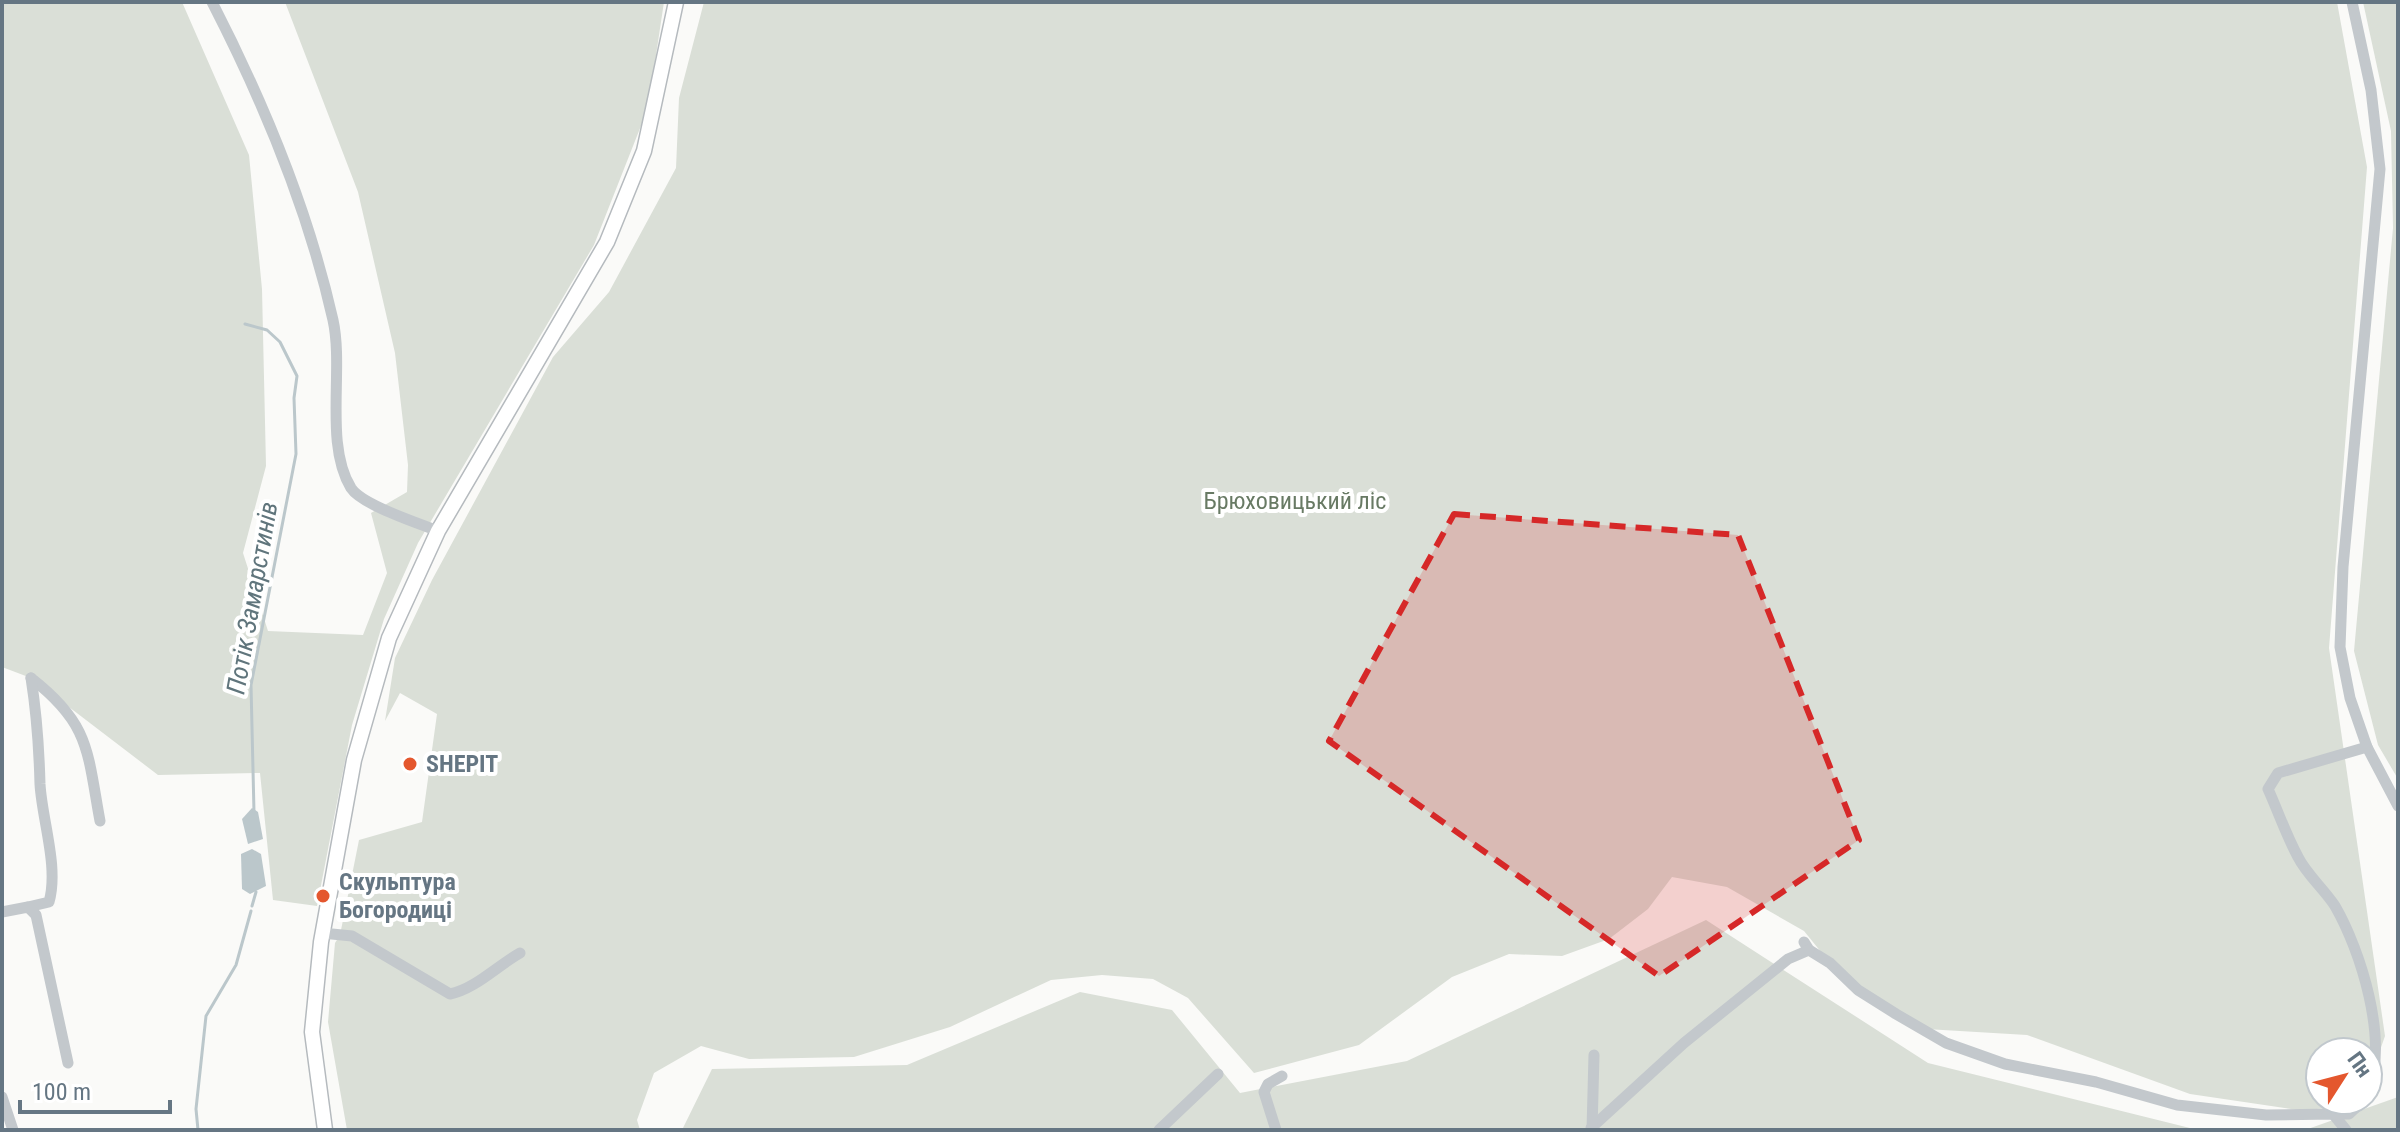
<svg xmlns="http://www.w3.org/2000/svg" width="2400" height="1132" viewBox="0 0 2400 1132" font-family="'Roboto Condensed',sans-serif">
<rect width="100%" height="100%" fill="#fafaf8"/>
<!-- green -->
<g fill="#dadfd7">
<polygon points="2,2 182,2 249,155 262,289 266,466 243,553 268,631 363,635 387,573 371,513 407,492 408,465 395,353 358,192 285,2 664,2 648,108 594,245 418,543 384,619 352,725 317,906 273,900 260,773 158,775 31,678 2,667"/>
<polygon points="704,2 2337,2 2367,167 2329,648 2385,1036 2370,1079 2368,1081 2368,1052 2320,1052 2320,1100 2344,1100 2334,1108 2298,1110 2190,1094 2027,1035 1926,1029 1896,1014 1830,963 1804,931 1727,887 1672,877 1648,909 1609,939 1562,956 1509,954 1452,977 1359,1045 1254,1073 1188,998 1153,979 1102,975 1051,980 950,1027 854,1057 749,1059 701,1046 654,1073 637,1120 640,1130 347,1130 328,1022 335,943 340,935 359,840 422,822 437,714 400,693 385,721 395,658 432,580 553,357 609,292 676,168 679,98"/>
<polygon points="2363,2 2398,2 2398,779 2378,745 2354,651 2393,228 2391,131"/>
<polygon points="1706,920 1928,1063 2198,1130 682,1130 712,1069 907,1065 1080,992 1172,1010 1240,1093 1407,1061"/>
<polygon points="2398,1097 2398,1130 2305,1130"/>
</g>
<!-- water -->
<g fill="#bbc7cb">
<polygon points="252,808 258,812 263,839 248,844 242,819"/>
<polygon points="252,849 261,854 266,886 250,894 242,889 241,854"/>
</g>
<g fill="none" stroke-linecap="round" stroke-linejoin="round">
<!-- stream -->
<g stroke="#bbc7cb" stroke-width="3">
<polyline points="245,324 267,330 280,342 297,376 294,398 296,454 251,685 254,812"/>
<polyline points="252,906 256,892"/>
<polyline points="198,1130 196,1109 206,1016 236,965 251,911"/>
</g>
<defs>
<polyline id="major" points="325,1130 312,1032 321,942 354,760 389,638 438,531 607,242 644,151 676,2"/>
</defs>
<!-- major casing -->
<use href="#major" stroke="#b5babe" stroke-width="17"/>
<!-- minor -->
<g stroke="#c3c8cc" stroke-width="11">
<path d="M212,2C264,103 308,209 333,320C344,370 324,444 351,488C362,505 418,523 438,531"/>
<polyline points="2352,2 2371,90 2380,169 2343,567 2340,647 2350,698 2367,747 2398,806"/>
<path d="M31,678C90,724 87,750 100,821"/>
<path d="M2367,747L2278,773L2268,789C2278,811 2286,835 2298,857C2307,875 2324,889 2335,906C2361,951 2389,1041 2368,1091"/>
<path d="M28,907L49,902C59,867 42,820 40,784C39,746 37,716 31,678"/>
<polyline points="2,912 28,907 36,915 68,1063"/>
<path d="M322,933L352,936L450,994C475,989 497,966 520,953"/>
<polyline points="1804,942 1809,950 1830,963 1858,990 1896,1014 1946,1043 2005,1064 2096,1082 2177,1105 2266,1115 2333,1114 2346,1130"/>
<polyline points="2,1097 13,1130"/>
<polyline points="2333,1114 2349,1114 2364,1100"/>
<polyline points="1591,1128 1684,1043 1788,959 1809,950"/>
<polyline points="1159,1130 1218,1074"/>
<polyline points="1276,1130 1264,1092 1268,1084 1282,1076"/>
<polyline points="1592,1130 1594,1055"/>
</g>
<!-- major -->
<use href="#major" stroke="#fff" stroke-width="14"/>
</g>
<!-- marked area -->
<path fill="#d62828" fill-opacity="0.2" stroke="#d62828" stroke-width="6" stroke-dasharray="16 10" stroke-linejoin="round" d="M1454,514L1738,535L1859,840L1659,976L1329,741Z"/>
<!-- markers -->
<g fill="#e4572e" stroke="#fff" stroke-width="3">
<circle cx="410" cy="764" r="8"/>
<circle cx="323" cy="896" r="8"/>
</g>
<g text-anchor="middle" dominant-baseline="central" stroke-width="8" stroke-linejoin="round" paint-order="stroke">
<!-- park labels -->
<g font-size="24" fill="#687a64" stroke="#fff">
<text x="1295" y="501">Брюховицький ліс</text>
</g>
<!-- poi labels -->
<g font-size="24" font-weight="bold" fill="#657683" stroke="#fff" text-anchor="start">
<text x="426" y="764">SHEPIT</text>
<text x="339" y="882">Скульптура<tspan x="339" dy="28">Богородиці</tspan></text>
</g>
<!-- water labels -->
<g font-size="26" font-style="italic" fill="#60757c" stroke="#fff">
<text transform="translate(252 598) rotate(-80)">Потік Замарстинів</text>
</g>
</g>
<!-- border -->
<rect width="2400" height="1132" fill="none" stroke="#657683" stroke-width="8"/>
<!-- north arrow -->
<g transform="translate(2344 1076) rotate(54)"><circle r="38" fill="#ffffff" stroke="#c1c8cd" stroke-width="2"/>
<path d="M0-6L14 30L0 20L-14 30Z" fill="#e4572e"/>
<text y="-12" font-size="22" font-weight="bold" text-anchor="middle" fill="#657683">Пн</text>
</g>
<!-- scale -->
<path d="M20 1100v12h150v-12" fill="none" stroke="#657683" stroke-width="4"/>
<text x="32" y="1100" font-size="24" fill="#657683" stroke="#ffffff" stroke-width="6" paint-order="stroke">100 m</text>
</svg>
